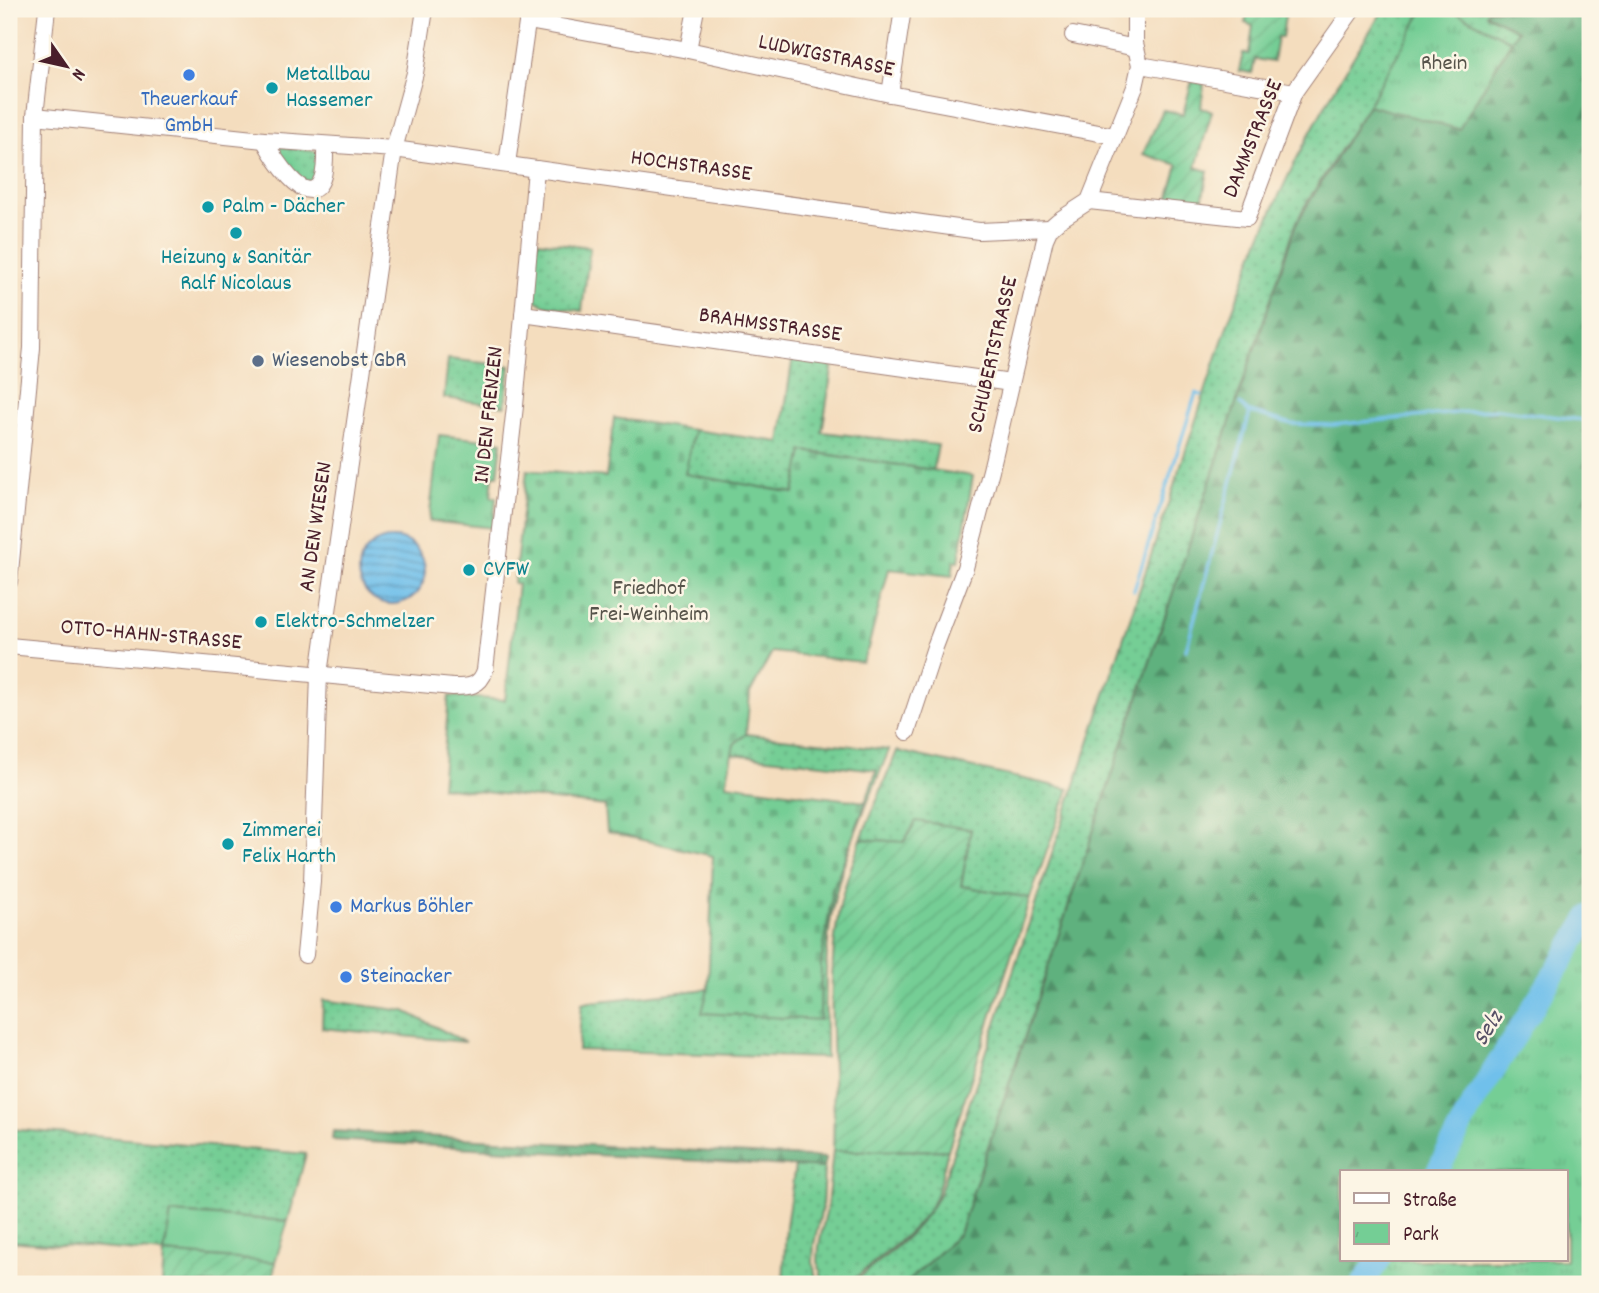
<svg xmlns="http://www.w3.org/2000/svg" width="1599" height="1293" viewBox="0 0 1599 1293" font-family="Dekko,sans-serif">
<defs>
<pattern id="grass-dots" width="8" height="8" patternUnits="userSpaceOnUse" patternTransform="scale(1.75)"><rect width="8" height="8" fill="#74ce95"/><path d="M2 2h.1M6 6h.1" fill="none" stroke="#66b081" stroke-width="1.8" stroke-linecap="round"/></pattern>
<pattern id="forest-firs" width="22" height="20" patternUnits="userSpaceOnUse" patternTransform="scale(1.75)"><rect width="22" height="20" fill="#5fb17e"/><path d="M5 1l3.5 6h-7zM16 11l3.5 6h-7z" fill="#508f67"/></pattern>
<pattern id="cemetery-stones" width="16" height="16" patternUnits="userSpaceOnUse" patternTransform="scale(1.75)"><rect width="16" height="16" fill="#74ce95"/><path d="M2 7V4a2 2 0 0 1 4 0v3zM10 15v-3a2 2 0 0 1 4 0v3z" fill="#66b081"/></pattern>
<pattern id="park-tufts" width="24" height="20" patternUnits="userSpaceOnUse" patternTransform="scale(1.75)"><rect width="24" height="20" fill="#74ce95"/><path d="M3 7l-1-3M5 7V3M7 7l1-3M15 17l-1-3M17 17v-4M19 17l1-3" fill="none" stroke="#66b081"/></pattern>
<pattern id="garden-furrows" width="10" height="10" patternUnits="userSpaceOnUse" patternTransform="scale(1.75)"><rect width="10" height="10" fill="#74ce95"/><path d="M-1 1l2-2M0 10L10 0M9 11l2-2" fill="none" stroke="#66b081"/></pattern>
<pattern id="water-rules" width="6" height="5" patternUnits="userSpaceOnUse" patternTransform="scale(1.75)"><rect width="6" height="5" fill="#70c0eb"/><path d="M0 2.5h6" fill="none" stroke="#5e9bbf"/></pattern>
</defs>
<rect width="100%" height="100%" fill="#fcf5e5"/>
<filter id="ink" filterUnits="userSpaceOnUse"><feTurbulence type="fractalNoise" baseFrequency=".0143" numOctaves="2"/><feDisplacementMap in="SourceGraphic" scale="14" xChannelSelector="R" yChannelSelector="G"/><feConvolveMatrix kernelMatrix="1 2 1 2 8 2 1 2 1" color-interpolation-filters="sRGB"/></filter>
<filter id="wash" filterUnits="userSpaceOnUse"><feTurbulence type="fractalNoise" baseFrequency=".00686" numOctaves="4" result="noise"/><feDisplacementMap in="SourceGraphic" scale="28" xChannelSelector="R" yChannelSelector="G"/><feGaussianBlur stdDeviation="1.57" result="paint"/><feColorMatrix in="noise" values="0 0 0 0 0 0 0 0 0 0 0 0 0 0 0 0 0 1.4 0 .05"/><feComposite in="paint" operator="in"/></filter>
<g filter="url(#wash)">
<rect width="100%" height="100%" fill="#f4ddbe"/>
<!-- grass -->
<g fill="url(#grass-dots)" stroke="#5f7660" stroke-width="2">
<path d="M1384,9H1490L1487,15L1518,30L1459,129L1368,105L1303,209L1296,224L959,1234L905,1284H852C883,1257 922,1231 940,1192L1229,320C1242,287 1253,252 1268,220C1300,146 1340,76 1384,9Z"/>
<polygon points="278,146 318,152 317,173 314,180 304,182 278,157"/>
<polygon points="537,241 590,247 582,311 544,305 533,298"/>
<polygon points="793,356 833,363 822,432 938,445 933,470 803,451 795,493 684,474 694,430 780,442"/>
<polygon points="448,359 510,366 505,406 444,398"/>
<path d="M746,734L889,750C869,801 841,858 832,912C823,961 826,1009 826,1058L578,1050L582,1003L708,989L703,1013L820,1019L821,964L833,889L877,770L732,754L734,744Z"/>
<polygon points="897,751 1069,789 1030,898 961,886 971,829 904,842 861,839"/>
<polygon points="323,1000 405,1011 465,1042 322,1028"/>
<polygon points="9,1129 306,1154 288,1221 171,1213 164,1253 9,1241"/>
<path d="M948,1150C943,1168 940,1191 930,1208C913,1234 872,1263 848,1284H823L818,1261L819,1245L827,1207L833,1151Z"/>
<polygon points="795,1166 824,1168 822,1208 814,1244 813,1262 817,1284 783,1284 786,1226"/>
</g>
<!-- forest -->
<g fill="url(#forest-firs)" stroke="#546854" stroke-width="2">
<polygon points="1490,9 1590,9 1590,1209 1566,1172 1451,1172 1470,1111 1437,1172 1342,1172 1342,1260 1406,1260 1398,1284 905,1284 959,1234 1296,224 1368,105 1459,128 1518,30 1486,14"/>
<polygon points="333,1131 825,1158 824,1168 332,1140"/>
</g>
<!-- cemetery -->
<polygon fill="url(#cemetery-stones)" stroke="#5f7660" stroke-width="2" points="614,418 694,430 685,474 794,493 803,451 973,476 959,561 954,561 952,576 889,569 868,648 862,662 772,652 750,693 746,734 734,744 726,784 866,802 833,889 821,964 820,1020 702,1013 708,989 713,856 607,832 605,806 441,787 449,696 505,700 518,584 514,583 527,470 606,477"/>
<!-- park -->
<g fill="url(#park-tufts)" stroke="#5f7660" stroke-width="2">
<polygon points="1424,9 1450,9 1511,41 1459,129 1368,105"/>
<polygon points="439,435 502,442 498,475 493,475 491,497 496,497 493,528 429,521"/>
<polygon points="1590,930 1590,1284 1371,1284 1386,1260 1566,1260 1566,1172 1440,1172"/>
</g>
<!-- garden -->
<g fill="url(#garden-furrows)" stroke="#5f7660" stroke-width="2">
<polygon points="1249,9 1286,9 1282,37 1277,37 1273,62 1255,59 1252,73 1239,71 1243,53 1249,54 1253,26 1245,23"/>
<polygon points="1192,81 1204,84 1201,108 1212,111 1196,167 1208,171 1201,208 1167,204 1178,165 1143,154 1163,110 1183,114"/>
<path d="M916,821L971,829L961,886L1030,898L948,1150L833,1151C837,1071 824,990 839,911C843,886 853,863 861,839L904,842Z"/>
<polygon points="164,1253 275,1262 273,1284 162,1284"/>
</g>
<!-- pitch -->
<polygon fill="#74ce95" stroke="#5f7660" stroke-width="2" points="171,1213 288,1221 275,1262 164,1253"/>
<!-- water -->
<circle fill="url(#water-rules)" stroke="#5d708b" stroke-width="2" cx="392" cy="571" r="33"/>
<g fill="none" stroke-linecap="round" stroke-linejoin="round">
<!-- stream -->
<g stroke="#70c0eb" stroke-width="3.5">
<polyline points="1240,404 1249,412"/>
<polyline points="1134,590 1196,393 1201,395"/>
<polyline points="1186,650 1250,412 1292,424 1332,425 1496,409 1590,421"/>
</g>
<!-- river -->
<g stroke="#70c0eb" stroke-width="23">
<polyline points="1437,1172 1472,1105 1590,916"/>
<polyline points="1362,1284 1379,1260"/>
</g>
</g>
</g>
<g filter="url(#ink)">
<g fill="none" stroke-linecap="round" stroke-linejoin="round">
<defs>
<g id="minor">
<polyline points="528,21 688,50 890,94 1115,136"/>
<polyline points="1073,35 1136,48"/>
<polyline points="688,50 696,9"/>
<polyline points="1140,65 1294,92"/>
<polyline points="890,94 903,9"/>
<polyline points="35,116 264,140 394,149 979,231 1050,228"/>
<path d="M264,140C270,151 307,215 322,179C326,169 325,155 325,145"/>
<polyline points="507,164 529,9"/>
<polyline points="1089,201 1247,218 1294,92 1353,9"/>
<polyline points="523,314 1011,383"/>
<polyline points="9,582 32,348 35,116 47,9"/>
<path d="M9,646L453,687C468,687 480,687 485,670L515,406L536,169"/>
<polyline points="907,732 935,647 965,568 991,470 1045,239 1050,228 1058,221 1089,201 1135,87 1140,65 1135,43 1135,9"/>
<polyline points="305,955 312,882 319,674 394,149 415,73 424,16"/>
</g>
</defs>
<!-- minor casing -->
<use href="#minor" stroke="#9f7e74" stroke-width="18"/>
<!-- minor -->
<use href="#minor" stroke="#fff" stroke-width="16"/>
</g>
</g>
<!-- markers -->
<g fill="#3f7fe0" stroke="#fcf5e5" stroke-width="2.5">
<circle cx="189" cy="75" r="7"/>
<circle cx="336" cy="907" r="7"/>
<circle cx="346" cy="977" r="7"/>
</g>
<g fill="#0f9aa8" stroke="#fcf5e5" stroke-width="2.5">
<circle cx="272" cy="88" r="7"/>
<circle cx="208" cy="207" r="7"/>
<circle cx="236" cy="233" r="7"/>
<circle cx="469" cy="570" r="7"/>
<circle cx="261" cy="622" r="7"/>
<circle cx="228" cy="844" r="7"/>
</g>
<circle fill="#5c6f8a" stroke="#fcf5e5" stroke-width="2.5" cx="258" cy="361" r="7"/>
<g text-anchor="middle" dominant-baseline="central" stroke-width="5" stroke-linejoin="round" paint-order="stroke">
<!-- street labels -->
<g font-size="23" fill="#4a1f2b" stroke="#fcf5e5">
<text transform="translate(826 57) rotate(12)">LUDWIGSTRASSE</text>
<text transform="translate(1254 139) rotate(-68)">DAMMSTRASSE</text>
<text transform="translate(691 167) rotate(8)">HOCHSTRASSE</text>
<text transform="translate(770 326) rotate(8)">BRAHMSSTRASSE</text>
<text transform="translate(994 355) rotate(-77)">SCHUBERTSTRASSE</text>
<text transform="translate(490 415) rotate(-84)">IN DEN FRENZEN</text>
<text transform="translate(317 527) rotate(-82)">AN DEN WIESEN</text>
<text transform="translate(151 636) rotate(5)">OTTO-HAHN-STRASSE</text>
</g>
<!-- park labels -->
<g font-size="23" fill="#57544b" stroke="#fcf5e5">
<text x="1444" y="64">Rhein</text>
<text x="649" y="589">Friedhof<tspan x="649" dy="26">Frei-Weinheim</tspan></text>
</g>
<!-- culture labels -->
<g font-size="23" fill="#0d838f" stroke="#fcf5e5" text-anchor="start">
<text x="286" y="75">Metallbau<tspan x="286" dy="26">Hassemer</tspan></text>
<text x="222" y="207">Palm - Dächer</text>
<text x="236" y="258" text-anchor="middle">Heizung &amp; Sanitär<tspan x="236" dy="26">Ralf Nicolaus</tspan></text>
<text x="483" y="570">CVFW</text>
<text x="275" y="622">Elektro-Schmelzer</text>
<text x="242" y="831">Zimmerei<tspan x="242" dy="26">Felix Harth</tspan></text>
</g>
<!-- shop labels -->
<g font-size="23" fill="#366cbe" stroke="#fcf5e5" text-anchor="start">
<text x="189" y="100" text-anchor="middle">Theuerkauf<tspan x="189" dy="26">GmbH</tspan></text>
<text x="350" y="907">Markus Böhler</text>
<text x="360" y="977">Steinacker</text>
</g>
<!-- service labels -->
<g font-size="23" fill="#4e5e75" stroke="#fcf5e5" text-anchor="start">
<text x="272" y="361">Wiesenobst GbR</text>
</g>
<!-- water labels -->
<g font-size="24" font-style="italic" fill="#554f65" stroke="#fcf5e5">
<text transform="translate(1489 1029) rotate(-58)">Selz</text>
</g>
</g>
<!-- margin -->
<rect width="1599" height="1293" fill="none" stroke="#fcf5e5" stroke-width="35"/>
<!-- legend -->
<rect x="1340" y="1170" width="228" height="91" fill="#fcf5e5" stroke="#b59f9b" stroke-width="2"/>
<rect x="1354" y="1193" width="35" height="10" fill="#ffffff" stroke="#b59f9b" stroke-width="2"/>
<text x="1403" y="1206" font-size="21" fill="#4a1f2b">Straße</text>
<rect x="1354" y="1223" width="35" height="21" fill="url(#park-tufts)" stroke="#b59f9b" stroke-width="2"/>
<text x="1403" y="1240" font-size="21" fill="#4a1f2b">Park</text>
<!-- north arrow -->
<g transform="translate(66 66) rotate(124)" stroke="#fcf5e5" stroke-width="5" paint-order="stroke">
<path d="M0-5L12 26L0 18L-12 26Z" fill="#4a1f2b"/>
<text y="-10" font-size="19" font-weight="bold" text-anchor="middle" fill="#4a1f2b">N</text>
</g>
</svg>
